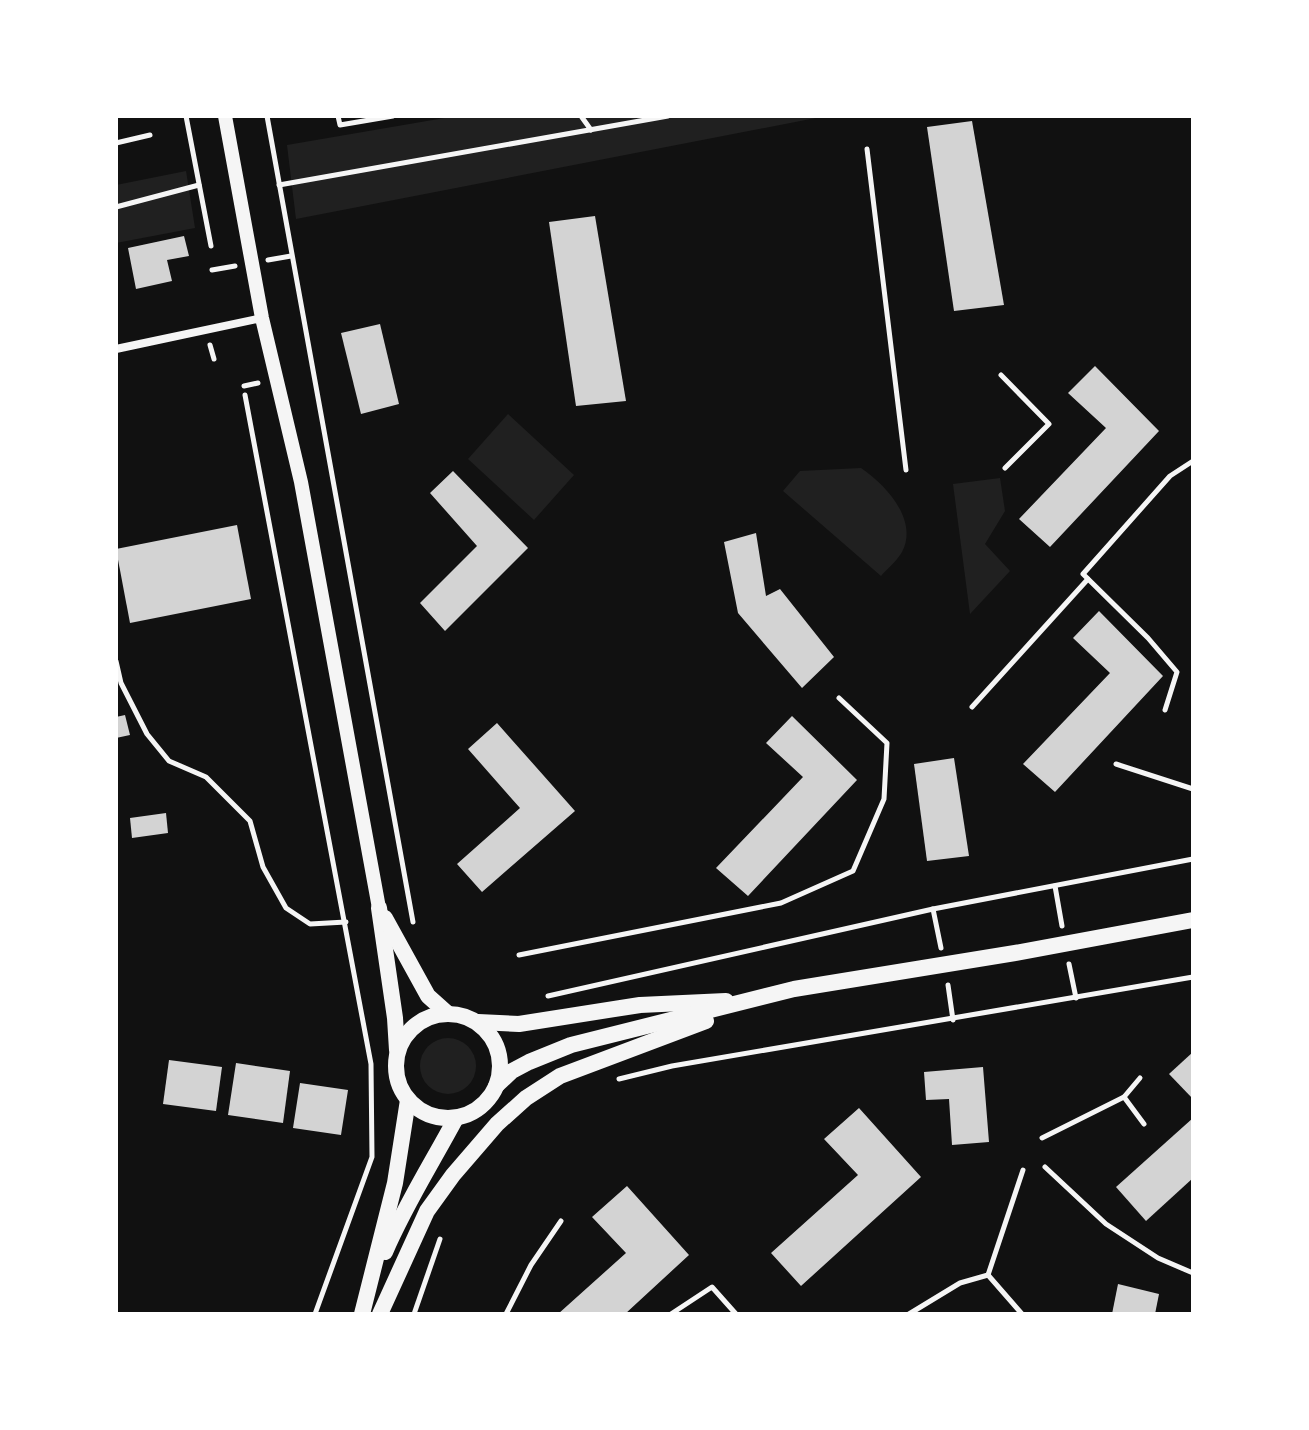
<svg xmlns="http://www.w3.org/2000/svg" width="1309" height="1430" viewBox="0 0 1309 1430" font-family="Ubuntu,sans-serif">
<rect width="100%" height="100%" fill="#111"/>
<!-- green -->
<g fill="#202020">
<polygon points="456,116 826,116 296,219 287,145"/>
<polygon points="186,171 195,228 116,243 116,185"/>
<polygon points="508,414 574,475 534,520 468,459"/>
<path d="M861,468C885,484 919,520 902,552C897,561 887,569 881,576L783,491L800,471Z"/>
<polygon points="1000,478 1005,511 985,544 1010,571 970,614 953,484"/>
<circle cx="448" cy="1066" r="28"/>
</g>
<!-- building -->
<g fill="#d3d3d3">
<polygon points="972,121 1004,305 954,311 927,127"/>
<polygon points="595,216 626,401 576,406 549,222"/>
<polygon points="184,236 189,256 167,260 172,281 136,289 128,248"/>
<polygon points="380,324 399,404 361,414 341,333"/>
<polygon points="1095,366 1159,431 1050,547 1019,519 1106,428 1068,393"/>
<polygon points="453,471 528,548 445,631 420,603 477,546 430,493"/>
<polygon points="237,525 251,599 130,623 116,549"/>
<polygon points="756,533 766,596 780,589 834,657 802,688 738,613 724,542"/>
<polygon points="1099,611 1163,676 1055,792 1023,764 1110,673 1073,638"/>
<polygon points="125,715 130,735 116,738 116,717"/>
<polygon points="792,716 857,780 748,896 716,868 803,777 766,743"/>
<polygon points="497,723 575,811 482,892 457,864 520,808 468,749"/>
<polygon points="954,758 969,856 927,861 914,764"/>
<polygon points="166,813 168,833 132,838 130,818"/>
<polygon points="1193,1052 1193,1099 1169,1074"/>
<polygon points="169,1060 222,1067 216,1111 163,1104"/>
<polygon points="236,1063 290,1071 283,1123 228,1115"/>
<polygon points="983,1067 989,1142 952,1145 949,1099 926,1100 924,1072"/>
<polygon points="300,1083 348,1090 341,1135 293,1128"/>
<polygon points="859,1108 921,1177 801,1286 771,1253 858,1175 824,1139"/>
<polygon points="1193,1118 1193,1178 1146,1221 1116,1187"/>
<polygon points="627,1186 689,1255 625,1314 558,1314 626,1253 592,1217"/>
<polygon points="1118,1284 1159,1294 1155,1314 1112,1314"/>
</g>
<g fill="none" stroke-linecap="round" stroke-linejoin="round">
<!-- path -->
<g stroke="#f5f5f5" stroke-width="5">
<polyline points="186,116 211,246"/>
<polyline points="267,116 413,922"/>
<polyline points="338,116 340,125 393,116"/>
<polyline points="581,116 591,130"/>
<polyline points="116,143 150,135"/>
<polyline points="867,149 906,470"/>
<polyline points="279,185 668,116"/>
<polyline points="116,207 199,185"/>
<polyline points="268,260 291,256"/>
<polyline points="212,270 235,266"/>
<polyline points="210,345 214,359"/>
<polyline points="1001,375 1049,424 1005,468"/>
<polyline points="244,386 258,383"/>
<polyline points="245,395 371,1064 372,1157 315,1314"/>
<polyline points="116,661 121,683 147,734 169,761 206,777 250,821 263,867 286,908 310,924 346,922"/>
<polyline points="972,707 1088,579"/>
<polyline points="1165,710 1177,672 1148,638 1083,574 1170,476 1193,461"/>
<polyline points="1116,764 1193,789"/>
<polyline points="1055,886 1062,926"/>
<polyline points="933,909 941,948"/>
<polyline points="519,955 781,903 853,871 884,799 887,743 839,698"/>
<polyline points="1069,964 1076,998"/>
<polyline points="948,985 953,1020"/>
<polyline points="548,996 933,909 1193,859"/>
<polyline points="619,1079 672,1066 1193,977"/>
<polyline points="1124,1097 1144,1124"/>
<polyline points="1042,1138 1124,1097 1140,1078"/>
<polyline points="1045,1167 1106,1224 1158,1258 1193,1273"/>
<polyline points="988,1275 1023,1170"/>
<polyline points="988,1275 1022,1314"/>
<polyline points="414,1314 440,1239"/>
<polyline points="506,1314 531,1265 561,1221"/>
<polyline points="671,1314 712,1287 736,1314"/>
<polyline points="909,1314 960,1283 988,1275"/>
</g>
<!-- minor -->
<polyline stroke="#f5f5f5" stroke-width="8" points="116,349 262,318"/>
<!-- tertiary -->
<polyline stroke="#f5f5f5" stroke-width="14" points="225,116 262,318 301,482 379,908"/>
<!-- secondary -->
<g stroke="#f5f5f5" stroke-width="16">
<polyline points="379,908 395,1018 397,1050"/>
<polyline points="385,918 428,996 447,1013"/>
<circle cx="448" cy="1066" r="52"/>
<polyline points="478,1022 519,1024 640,1005 726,1001"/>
<polyline points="496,1086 512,1071 529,1062 571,1045 794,989 1015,953 1193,920"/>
<path d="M385,1252C405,1205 432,1163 456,1118"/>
<polyline points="362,1314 395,1183 408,1100"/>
<polyline points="380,1314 427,1211 453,1175 497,1124 526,1098 560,1076 706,1021"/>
</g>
</g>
<!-- border -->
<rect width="1309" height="1430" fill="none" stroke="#ffffff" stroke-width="236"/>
</svg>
